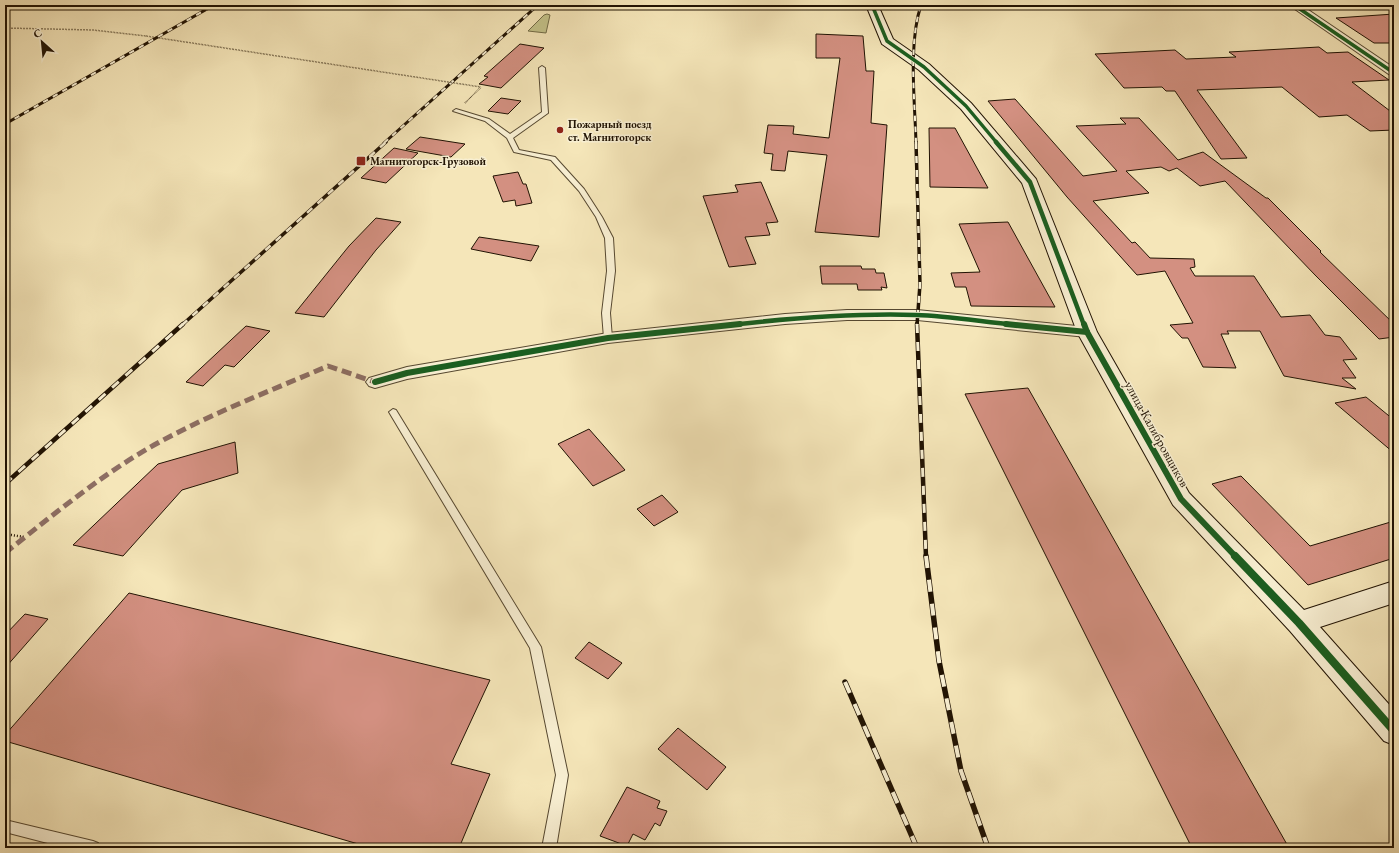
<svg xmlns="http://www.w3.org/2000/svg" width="1399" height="853" viewBox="0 0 1399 853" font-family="'EB Garamond',serif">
<rect width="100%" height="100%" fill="#f5e6b9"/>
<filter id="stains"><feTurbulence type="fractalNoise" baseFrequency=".005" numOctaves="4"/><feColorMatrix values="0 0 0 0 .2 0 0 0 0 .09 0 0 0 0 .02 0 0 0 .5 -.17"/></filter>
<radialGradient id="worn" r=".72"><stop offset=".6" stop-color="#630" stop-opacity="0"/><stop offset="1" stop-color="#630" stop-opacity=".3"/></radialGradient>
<!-- green -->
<polygon fill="#c4c38a" stroke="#726b46" points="547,14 550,15 546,33 528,31 544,15"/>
<!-- building -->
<g fill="#d39081" stroke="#211303">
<polygon points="1394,14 1394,43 1374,43 1336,18"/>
<polygon points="816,34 863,36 866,71 874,71 871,123 887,125 879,237 815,232 827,155 788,151 785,171 771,170 773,154 764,153 768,125 794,126 793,134 829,138 840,58 816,58"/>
<polygon points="520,44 544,48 501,88 479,84 488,77 484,76"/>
<polygon points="1319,47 1327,53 1348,52 1389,80 1352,82 1394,114 1394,130 1370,131 1347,115 1319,117 1282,87 1197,90 1247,158 1221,159 1175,91 1166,91 1162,87 1124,88 1095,54 1175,50 1186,59 1236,57 1229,52"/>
<polygon points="501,98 521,101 508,114 488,111"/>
<polygon points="1015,99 1083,176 1117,171 1076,126 1126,124 1120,118 1139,118 1178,160 1203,152 1266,198 1268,198 1321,251 1320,252 1394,324 1394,337 1379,339 1315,275 1225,181 1200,186 1177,168 1169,171 1161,167 1126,171 1149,193 1093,201 1132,243 1135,242 1150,258 1194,259 1195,267 1190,268 1195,276 1254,276 1281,317 1310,315 1325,335 1340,337 1357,359 1343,360 1356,378 1342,378 1356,389 1284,376 1260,331 1227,331 1229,334 1221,334 1236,368 1203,367 1188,338 1182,338 1170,325 1193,323 1165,271 1137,275 1067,197 988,101"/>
<polygon points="929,128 955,128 988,188 930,187"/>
<polygon points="420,137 465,144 451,157 406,149"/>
<polygon points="394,148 418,153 386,183 361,178"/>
<polygon points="518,172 523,184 526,184 532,203 516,206 515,200 503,202 493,176"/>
<polygon points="761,182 778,222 766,223 770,235 745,237 756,264 729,267 703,196 738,192 735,185"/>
<polygon points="376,218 401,222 376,250 324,317 295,313 349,246"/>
<polygon points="1008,222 1055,307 971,306 966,287 955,287 951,273 980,272 959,224"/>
<polygon points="479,237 539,246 531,261 471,249"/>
<polygon points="820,266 861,266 862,269 875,269 876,273 884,273 887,288 881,287 882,290 858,290 857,284 822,284"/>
<polygon points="246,326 270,331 234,367 225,365 203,386 186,382"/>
<polygon points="1028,388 1289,848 1192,848 965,394"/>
<polygon points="1366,397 1394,420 1394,453 1335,403"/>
<polygon points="589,429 625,470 593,486 558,444"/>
<polygon points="235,442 238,473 182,490 123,556 73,545 158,464"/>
<polygon points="1241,476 1310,546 1394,521 1394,558 1308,585 1212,484"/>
<polygon points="662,495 678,512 654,526 637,509"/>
<polygon points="129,593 490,680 451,764 490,774 459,848 372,848 5,741 5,735"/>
<polygon points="25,614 48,619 5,668 5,635"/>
<polygon points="589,642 622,663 608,679 575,658"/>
<polygon points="678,728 726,767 707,790 658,749"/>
<polygon points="627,787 660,801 657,808 667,811 660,826 655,823 645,840 633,834 627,846 600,836"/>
</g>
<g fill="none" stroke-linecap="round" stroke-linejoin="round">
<defs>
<g id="lane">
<polygon points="542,66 545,68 548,113 513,138 519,150 555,157 584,189 602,217 613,238 615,271 610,313 612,338 608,341 604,338 602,313 607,271 605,238 596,217 579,191 551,160 514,152 507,138 485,121 453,111 456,109 489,119 510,134 542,112 539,68"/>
<polygon points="393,409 396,410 541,647 568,775 556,848 542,848 556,775 530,648 389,412"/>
<polygon points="5,820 93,841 98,843 100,848 67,848 5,832"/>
</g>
<g id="street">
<polygon points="1289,5 1301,5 1394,68 1394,76 1390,75"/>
<polygon points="847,310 917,310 1087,327 1093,328 1095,332 1093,336 1087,337 917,320 847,320 785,324 608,343 407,379 375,388 369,386 366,382 369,378 407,367 608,333 785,314"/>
</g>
<polygon id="secondary" points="866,5 878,5 893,39 929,64 971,103 1036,179 1097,332 1189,493 1304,610 1394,581 1394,603 1320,627 1394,710 1394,745 1384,741 1290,631 1173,505 1077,332 1022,183 961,109 919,70 882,44"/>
</defs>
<!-- lane casing -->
<use href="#lane" stroke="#564830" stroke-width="2"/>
<!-- street casing -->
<use href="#street" stroke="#564830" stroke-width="2"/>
<!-- secondary casing -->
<use href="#secondary" stroke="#211303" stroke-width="2"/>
<!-- path-far1 -->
<g stroke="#211303" stroke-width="1.5" stroke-dasharray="0.5 1" stroke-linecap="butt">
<polyline points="5,28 93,30 146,36"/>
<polyline points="465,103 481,87"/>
</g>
<!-- path -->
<polyline stroke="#211303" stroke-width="2.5" stroke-dasharray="1 2" stroke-linecap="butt" points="5,534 24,537"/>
<!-- lane -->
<use href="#lane" fill="#f8efd2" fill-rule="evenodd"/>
<!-- street -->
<use href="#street" fill="#f8efd2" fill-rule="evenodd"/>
<!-- secondary -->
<use href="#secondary" fill="#f8efd2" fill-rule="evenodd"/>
<defs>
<g id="rail-far3">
<polyline points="5,124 214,5"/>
<polyline points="384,143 538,5"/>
<path d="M916,143C915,102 908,44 921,5"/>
</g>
<g id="rail-far2">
<polyline points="916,142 920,284 917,325"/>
<polyline points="182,325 386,142"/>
</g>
<g id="rail-far1">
<polyline points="917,324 926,557"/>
<polyline points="5,484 183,324"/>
</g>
<g id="rail">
<polyline points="926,556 939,661 961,771 988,848"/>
<polyline points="845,682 917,848"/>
</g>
</defs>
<!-- rail-far3 casing -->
<use href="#rail-far3" stroke="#211303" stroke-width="3"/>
<!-- rail-far2 casing -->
<use href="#rail-far2" stroke="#211303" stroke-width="3.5"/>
<!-- rail-far1 casing -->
<use href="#rail-far1" stroke="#211303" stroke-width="4.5"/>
<!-- rail casing -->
<use href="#rail" stroke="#211303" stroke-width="5.5"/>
<!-- rail-far3 -->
<use href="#rail-far3" stroke="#f8efd2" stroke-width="2" stroke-dasharray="5.5" stroke-linecap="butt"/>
<!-- rail-far2 -->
<use href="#rail-far2" stroke="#f8efd2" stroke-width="2.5" stroke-dasharray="7" stroke-linecap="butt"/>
<!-- rail-far1 -->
<use href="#rail-far1" stroke="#f8efd2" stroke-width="3" stroke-dasharray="9" stroke-linecap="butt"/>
<!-- rail -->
<use href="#rail" stroke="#f8efd2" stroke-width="4" stroke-dasharray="12" stroke-linecap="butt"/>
<!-- path-bridge -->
<polyline stroke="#211303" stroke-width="1.5" stroke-dasharray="0.5 1" stroke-linecap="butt" points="146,36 481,87"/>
<!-- quiet -->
<path stroke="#8d6e63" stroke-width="5" stroke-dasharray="10 5" stroke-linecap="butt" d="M5,553C53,515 101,475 154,445C210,414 270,391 328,366L375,382"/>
<defs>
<g id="cycleway-far3">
<polyline points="872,5 887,41 924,67 966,106 997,143"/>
<polyline points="1294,5 1394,73"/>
</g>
<g id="cycleway-far2">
<polyline points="996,142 1030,182 1084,325"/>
<path d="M730,325C792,318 854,313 916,315C949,316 983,322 1016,325"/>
</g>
<g id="cycleway-far1">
<polyline points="1006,324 1087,332"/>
<polyline points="1084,324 1087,332 1181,499 1236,557"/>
<polyline points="375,382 407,373 608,338 740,324"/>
</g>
<polyline id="cycleway" points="1235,556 1299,623 1394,731"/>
</defs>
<!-- cycleway-far3 casing -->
<use href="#cycleway-far3" stroke="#f8efd2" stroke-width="5"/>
<!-- cycleway-far2 casing -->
<use href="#cycleway-far2" stroke="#f8efd2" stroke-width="6"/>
<!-- cycleway-far1 casing -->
<use href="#cycleway-far1" stroke="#f8efd2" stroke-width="8"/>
<!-- cycleway casing -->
<use href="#cycleway" stroke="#f8efd2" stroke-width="10"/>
<!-- cycleway-far3 -->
<use href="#cycleway-far3" stroke="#1b5e20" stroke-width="3.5"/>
<!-- cycleway-far2 -->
<use href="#cycleway-far2" stroke="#1b5e20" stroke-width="4.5"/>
<!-- cycleway-far1 -->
<use href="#cycleway-far1" stroke="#1b5e20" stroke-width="6"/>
<!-- cycleway -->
<use href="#cycleway" stroke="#1b5e20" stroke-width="8"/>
</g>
<!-- markers -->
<g fill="#8f2418" stroke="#f8efd2" stroke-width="1.5">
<circle cx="560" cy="130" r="4"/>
<rect x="356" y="156" width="10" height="10" rx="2"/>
</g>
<g text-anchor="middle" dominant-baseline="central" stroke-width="3" stroke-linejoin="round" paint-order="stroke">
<!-- far-poi labels -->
<g font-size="11" font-weight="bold" fill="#211303" stroke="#f8efd2" text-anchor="start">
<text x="568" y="124">Пожарный поезд<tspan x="568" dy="13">ст. Магнитогорск</tspan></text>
<text x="370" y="161">Магнитогорск-Грузовой</text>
</g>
<!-- street labels -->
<g font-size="13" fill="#211303" stroke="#f8efd2">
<text transform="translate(1157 434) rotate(61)">улица Калибровщиков</text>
</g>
</g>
<!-- margin -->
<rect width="1399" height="853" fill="none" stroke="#f5e6b9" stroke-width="20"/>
<rect x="6" y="6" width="1387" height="841" fill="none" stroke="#211303" stroke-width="2"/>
<rect x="10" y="10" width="1379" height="833" fill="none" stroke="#211303"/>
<!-- north arrow -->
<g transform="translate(42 42) rotate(333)" stroke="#f8efd2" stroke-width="3" paint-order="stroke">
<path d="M0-3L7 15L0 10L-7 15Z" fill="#211303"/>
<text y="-6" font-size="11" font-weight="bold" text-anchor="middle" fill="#211303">С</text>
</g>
<rect width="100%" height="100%" filter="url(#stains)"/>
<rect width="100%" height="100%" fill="url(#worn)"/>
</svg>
